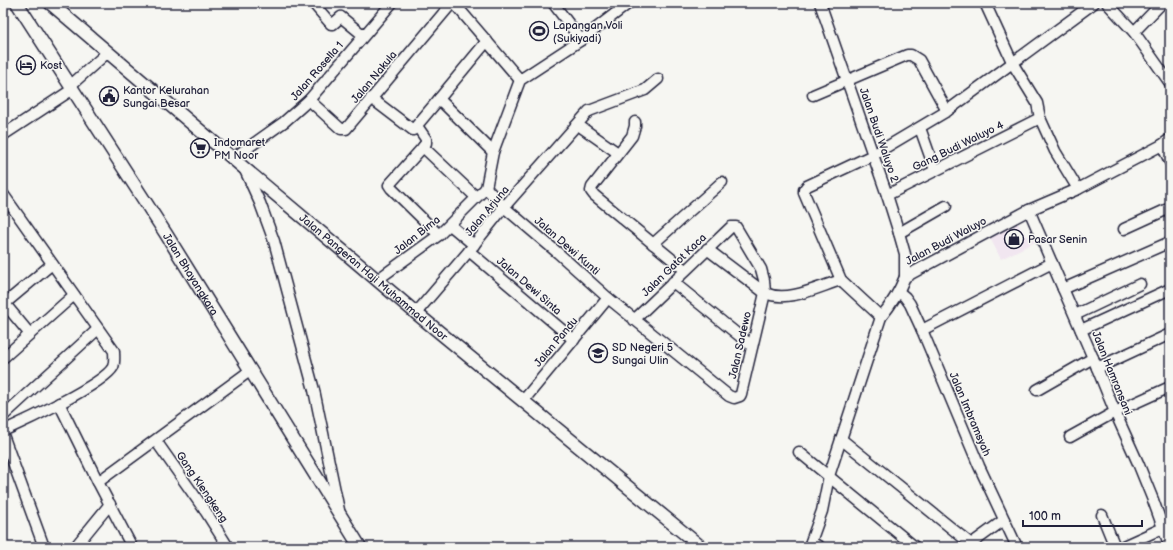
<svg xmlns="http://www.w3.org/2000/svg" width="1173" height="550" viewBox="0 0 1173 550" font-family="'Balsamiq Sans',sans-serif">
<rect width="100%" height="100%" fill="#f6f6f2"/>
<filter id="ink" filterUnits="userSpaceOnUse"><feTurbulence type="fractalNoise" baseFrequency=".025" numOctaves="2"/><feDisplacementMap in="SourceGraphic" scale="8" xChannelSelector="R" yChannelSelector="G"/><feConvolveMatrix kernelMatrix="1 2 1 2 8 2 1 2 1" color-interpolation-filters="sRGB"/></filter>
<g filter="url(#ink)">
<!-- built -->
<polygon fill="#f1e6f0" points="1016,220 1026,237 1035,233 1039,240 1001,259 989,236"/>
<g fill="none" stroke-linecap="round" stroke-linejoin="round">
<defs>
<g id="minor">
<polyline points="313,3 331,24 333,24 341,17 363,35"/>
<polyline points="454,3 520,80"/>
<polyline points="553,3 581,40"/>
<polyline points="820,3 887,195 899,233 905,254 905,277"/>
<polyline points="985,3 1013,64 1037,103 1040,118 1055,151 1078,189"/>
<polyline points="1107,3 1134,32 1170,83"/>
<polyline points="1134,32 1162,3"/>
<polyline points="71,85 108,52"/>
<polyline points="813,95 907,55 911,55 919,60 947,111"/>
<polyline points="371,98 413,130 439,99 493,152"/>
<polyline points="439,99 487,41"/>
<polyline points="309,100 341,129 346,129 452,3"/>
<polyline points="635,122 635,126 632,136 592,187 591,191 594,195 685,270"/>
<polyline points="578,125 618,153"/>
<polyline points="417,126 426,139 426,143 423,147 476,197"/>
<polyline points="920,128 935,170"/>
<polyline points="3,135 73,89"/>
<polyline points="1162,145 1170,162"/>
<polyline points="423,147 389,185 391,188 439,235"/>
<polyline points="232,159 284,122 309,100 392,3"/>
<polyline points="244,168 260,203 274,241 314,390 339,510"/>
<polyline points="486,188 504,207 558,253 608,298 729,396 734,398 740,396 741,394 765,293 764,280 761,269 736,227 731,227 634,320"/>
<polyline points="486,188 493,152 520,80 581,40 629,3"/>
<path d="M3,194L114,351C114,356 115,362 113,367C104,384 23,422 3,431"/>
<polyline points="887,195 1040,118"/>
<polyline points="1029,210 1093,358 1115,412 1138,463 1153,500 1170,547"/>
<polyline points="450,225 474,245"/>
<polyline points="1124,229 1170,208"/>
<polyline points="899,233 946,206"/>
<polyline points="653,244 722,182"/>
<path d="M707,249L765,293C788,303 818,287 841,280"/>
<polyline points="469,251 574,340"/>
<polyline points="377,280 439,235 486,188"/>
<polyline points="673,282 752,346"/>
<polyline points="1063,289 1170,242"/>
<polyline points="899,292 905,297 910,304 922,330 979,466 1017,547"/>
<polyline points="5,304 29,333"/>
<polyline points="3,305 52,264"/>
<polyline points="416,313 469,251 504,207 589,111 645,90 658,79"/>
<polyline points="1075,315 1140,284"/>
<polyline points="881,317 841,280 804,193 804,190 807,186 873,155 947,111 1094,3"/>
<polyline points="922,330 1052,263"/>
<polyline points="1081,330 1170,289"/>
<polyline points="3,358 74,295"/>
<polyline points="1097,368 1170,334"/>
<polyline points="1037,390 1093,358"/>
<polyline points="523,401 608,298"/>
<polyline points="59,403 98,482 132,547"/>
<polyline points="3,416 98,329"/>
<polyline points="3,435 44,547"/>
<polyline points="1070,437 1115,412 1170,387"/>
<polyline points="841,439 971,544"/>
<polyline points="156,441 206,512 228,547"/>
<polyline points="799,452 915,547"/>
<polyline points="98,482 251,370"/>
<polyline points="1102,515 1115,547"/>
<polyline points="811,542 820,547"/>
<polyline points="75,547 110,504"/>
<path d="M809,547L822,511L829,476L881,317C891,305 899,292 905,277L1029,210L1078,189L1162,145L1170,139"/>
<polyline points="969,547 971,544 1004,520"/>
<polyline points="1121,547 1163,528"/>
</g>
<g id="major">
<path id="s1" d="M17,3L166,234L360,547"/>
<path id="s2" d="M50,3L244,168L343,251L416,313L701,547"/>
</g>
</defs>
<!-- minor casing -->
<use href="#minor" stroke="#22223b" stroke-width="13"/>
<!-- major casing -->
<use href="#major" stroke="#22223b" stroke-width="15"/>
<!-- minor -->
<use href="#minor" stroke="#f6f6f2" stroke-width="10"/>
<!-- major -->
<use href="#major" stroke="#f6f6f2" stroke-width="12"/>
</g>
</g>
<!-- icons -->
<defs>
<symbol id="stadium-ring" viewBox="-11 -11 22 22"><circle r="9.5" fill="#f6f6f2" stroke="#22223b" stroke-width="1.5"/><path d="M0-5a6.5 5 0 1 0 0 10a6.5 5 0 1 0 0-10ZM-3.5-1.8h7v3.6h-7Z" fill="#22223b"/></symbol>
<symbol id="hotel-ring" viewBox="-11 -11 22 22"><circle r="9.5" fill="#f6f6f2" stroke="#22223b" stroke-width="1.5"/><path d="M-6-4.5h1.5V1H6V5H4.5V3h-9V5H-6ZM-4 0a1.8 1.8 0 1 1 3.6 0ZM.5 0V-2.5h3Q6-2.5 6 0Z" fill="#22223b"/></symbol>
<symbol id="civic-ring" viewBox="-11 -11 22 22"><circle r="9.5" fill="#f6f6f2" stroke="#22223b" stroke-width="1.5"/><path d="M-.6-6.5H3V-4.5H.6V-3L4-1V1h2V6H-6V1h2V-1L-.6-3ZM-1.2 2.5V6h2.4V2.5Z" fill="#22223b"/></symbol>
<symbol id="supermarket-ring" viewBox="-11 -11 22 22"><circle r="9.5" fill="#f6f6f2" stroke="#22223b" stroke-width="1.5"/><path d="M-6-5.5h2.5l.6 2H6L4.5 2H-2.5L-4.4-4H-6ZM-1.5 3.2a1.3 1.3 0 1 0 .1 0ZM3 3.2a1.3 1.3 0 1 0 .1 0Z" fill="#22223b"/></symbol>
<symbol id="shop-ring" viewBox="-11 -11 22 22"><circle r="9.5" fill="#f6f6f2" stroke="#22223b" stroke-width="1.5"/><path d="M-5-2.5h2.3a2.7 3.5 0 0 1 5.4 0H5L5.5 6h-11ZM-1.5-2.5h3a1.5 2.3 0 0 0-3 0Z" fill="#22223b"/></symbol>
<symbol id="school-ring" viewBox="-11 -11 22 22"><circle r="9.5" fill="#f6f6f2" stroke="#22223b" stroke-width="1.5"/><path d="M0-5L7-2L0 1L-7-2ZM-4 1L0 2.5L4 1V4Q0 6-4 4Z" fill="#22223b"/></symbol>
</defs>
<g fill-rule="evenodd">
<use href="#stadium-ring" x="528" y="20" width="22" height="22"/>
<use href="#hotel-ring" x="15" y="54" width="22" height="22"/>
<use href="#civic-ring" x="98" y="85" width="22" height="22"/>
<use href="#supermarket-ring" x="189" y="137" width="22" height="22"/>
<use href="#shop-ring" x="1003" y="228" width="22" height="22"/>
<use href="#school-ring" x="587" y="342" width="22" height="22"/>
</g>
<g text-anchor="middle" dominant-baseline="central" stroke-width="3" stroke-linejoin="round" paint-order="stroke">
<!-- poi labels -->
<g font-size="11" fill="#22223b" stroke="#f6f6f2" text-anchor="start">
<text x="553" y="25">Lapangan Voli<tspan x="553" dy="13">(Sukiyadi)</tspan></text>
<text x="40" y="65">Kost</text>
<text x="123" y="90">Kantor Kelurahan<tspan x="123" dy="13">Sungai Besar</tspan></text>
<text x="214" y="142">Indomaret<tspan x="214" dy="13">PM Noor</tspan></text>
<text x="1028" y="239">Pasar Senin</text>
<text x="612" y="347">SD Negeri 5<tspan x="612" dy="13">Sungai Ulin</tspan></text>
</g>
<!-- street labels -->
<g font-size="11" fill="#22223b" stroke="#f6f6f2">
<text transform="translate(317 71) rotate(-49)">Jalan Rosella 1</text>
<text transform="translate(374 77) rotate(-50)">Jalan Nakula</text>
<text transform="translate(879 135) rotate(71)">Jalan Budi Waluyo 2</text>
<text transform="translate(958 146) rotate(-26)">Gang Budi Waluyo 4</text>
<text transform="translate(487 211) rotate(-50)">Jalan Arjuna</text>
<text transform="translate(417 235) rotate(-38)">Jalan Bima</text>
<text transform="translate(946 241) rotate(-28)">Jalan Budi Waluyo</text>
<text transform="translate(567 246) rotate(41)">Jalan Dewi Kunti</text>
<text transform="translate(674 265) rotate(-44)">Jalan Gatot Kaca</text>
<text stroke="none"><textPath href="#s1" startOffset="322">Jalan Bhayangkara</textPath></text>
<text stroke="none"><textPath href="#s2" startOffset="424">Jalan Pangeran Haji Muhammad Noor</textPath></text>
<text transform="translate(529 286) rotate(41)">Jalan Dewi Sinta</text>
<text transform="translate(556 342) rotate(-50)">Jalan Pandu</text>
<text transform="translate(740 345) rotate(-77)">Jalan Sadewo</text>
<text transform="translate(1112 373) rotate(68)">Jalan Hamransani</text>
<text transform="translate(970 414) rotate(67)">Jalan Imbramsyah</text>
<text transform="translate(202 487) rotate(56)">Gang Klengkeng</text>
</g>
</g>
<!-- margin -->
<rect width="1173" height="550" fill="none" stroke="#f6f6f2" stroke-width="16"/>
<rect x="8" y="8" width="1157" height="534" fill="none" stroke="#22223b" stroke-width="1.5" filter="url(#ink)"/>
<!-- scale -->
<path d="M1023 520v6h119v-6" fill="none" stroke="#22223b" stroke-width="2"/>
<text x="1029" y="520" font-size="12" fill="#22223b" stroke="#f6f6f2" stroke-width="3" paint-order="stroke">100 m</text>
</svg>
